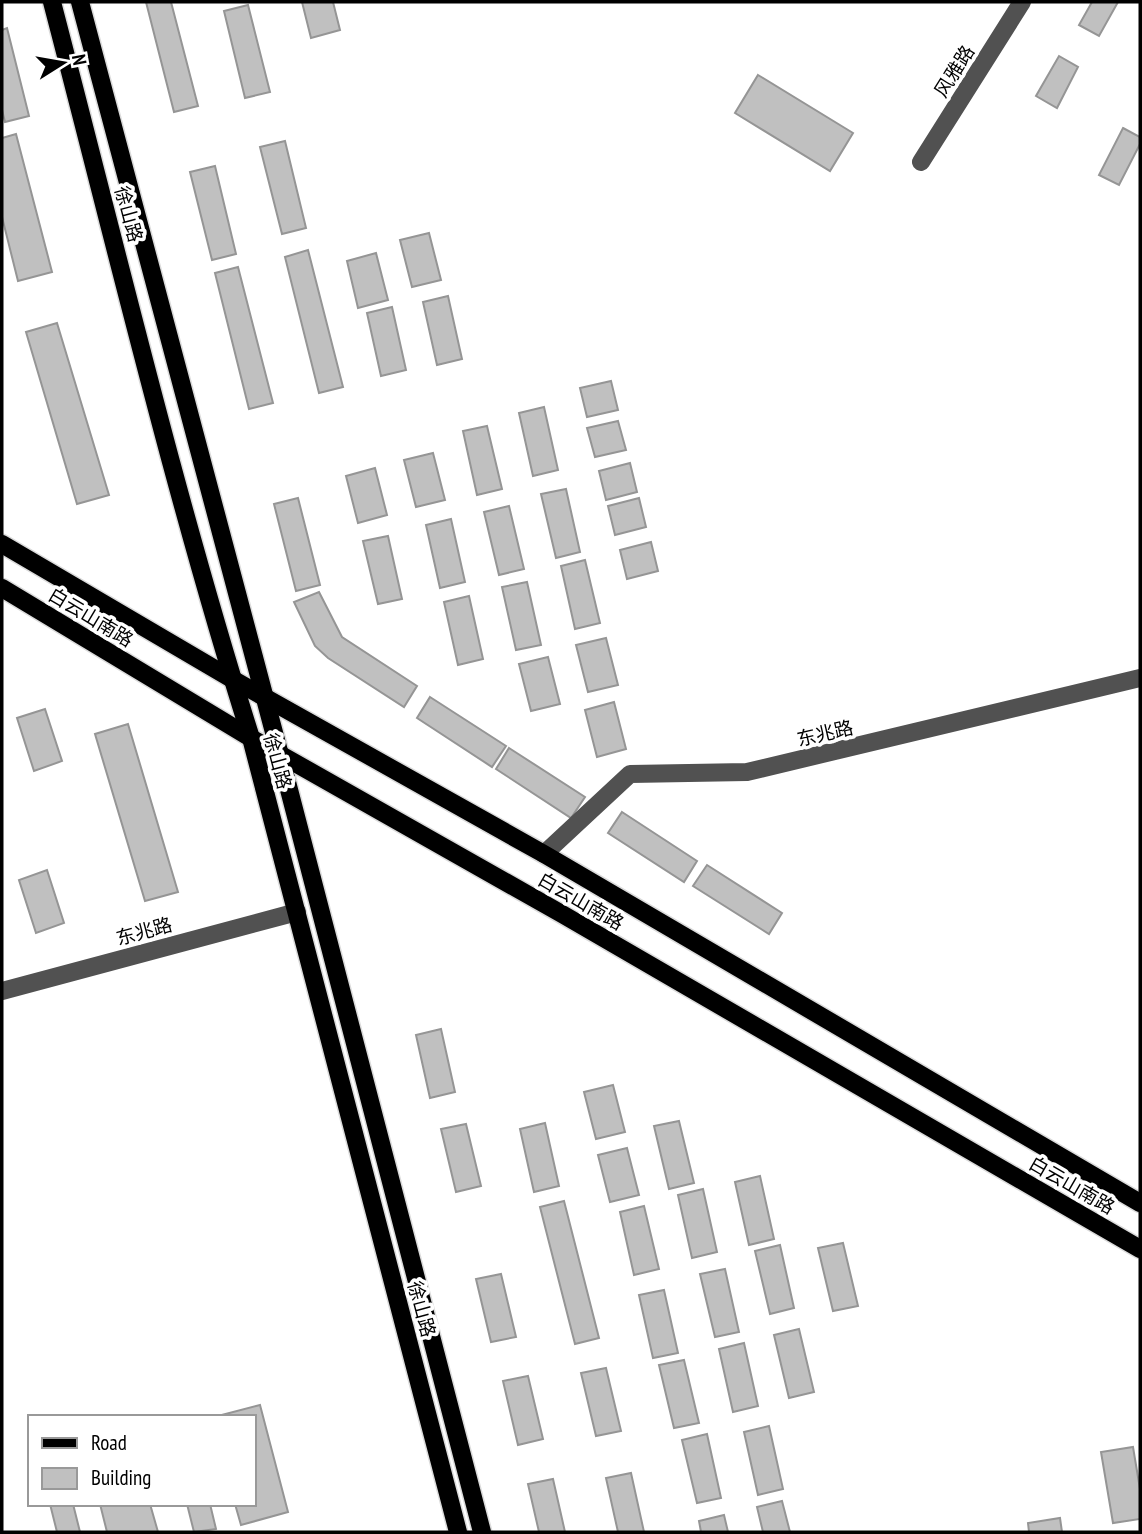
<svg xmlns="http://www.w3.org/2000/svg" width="1142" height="1534" viewBox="0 0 1142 1534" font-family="'PT Sans Narrow','Noto Sans SC',sans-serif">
<rect width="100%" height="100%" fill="#fff"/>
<!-- building -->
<g fill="#c0c0c0" stroke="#959595" stroke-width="2">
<polygon points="146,2 171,2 198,106 174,112"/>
<polygon points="302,2 333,2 340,30 311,38"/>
<polygon points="1092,2 1118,2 1099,36 1079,25"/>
<polygon points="248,5 270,92 245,98 224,11"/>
<polygon points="7,28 29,116 5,122 2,110 2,30"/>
<polygon points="1059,56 1078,67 1057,108 1036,96"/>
<polygon points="758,75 853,133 830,171 735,113"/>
<polygon points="1123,128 1140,137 1140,144 1119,185 1099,175"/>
<polygon points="16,134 52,272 18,281 2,217 2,138"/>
<polygon points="285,141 306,228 282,234 260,147"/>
<polygon points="215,166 236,254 212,260 190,172"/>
<polygon points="429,233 441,280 412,287 400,240"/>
<polygon points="308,250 343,387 319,393 285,257"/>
<polygon points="376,253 388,300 358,308 347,261"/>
<polygon points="238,267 273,403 249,409 215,273"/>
<polygon points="448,296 462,359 437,365 423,302"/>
<polygon points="392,307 406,370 381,376 367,313"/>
<polygon points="57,323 109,495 77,504 26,332"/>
<polygon points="611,381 618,410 587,417 580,388"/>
<polygon points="544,407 558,470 533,476 519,413"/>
<polygon points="618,421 626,450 595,457 587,428"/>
<polygon points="487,426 502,489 477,495 463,431"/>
<polygon points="433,453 445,500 416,507 404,460"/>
<polygon points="630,463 637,492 606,500 599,471"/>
<polygon points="375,468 387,515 358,523 346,476"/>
<polygon points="566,489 580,552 556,558 541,494"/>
<polygon points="298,498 320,585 296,591 274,504"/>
<polygon points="639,498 646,527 615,535 608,506"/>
<polygon points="509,506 524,569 499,575 484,512"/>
<polygon points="451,519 465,582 440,588 426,525"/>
<polygon points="388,536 402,599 378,604 363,541"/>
<polygon points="651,542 658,571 627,579 620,550"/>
<polygon points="585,560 600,623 575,629 561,566"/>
<polygon points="527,582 541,645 516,650 502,587"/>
<polygon points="319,592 342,637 417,686 404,707 328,658 315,646 294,602"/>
<polygon points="469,596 483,659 458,665 444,602"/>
<polygon points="606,638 618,685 588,692 576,645"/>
<polygon points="548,657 560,704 531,711 519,664"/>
<polygon points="430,697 506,746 492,767 417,718"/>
<polygon points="614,702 626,749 597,757 585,710"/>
<polygon points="45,709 62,761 34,771 17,718"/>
<polygon points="128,724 178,892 145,901 95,734"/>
<polygon points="509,748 585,797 571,818 496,769"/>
<polygon points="622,812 697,861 684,882 608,833"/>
<polygon points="707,865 782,913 769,934 693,886"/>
<polygon points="47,870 64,923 36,933 19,880"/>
<polygon points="441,1029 455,1092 430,1098 416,1035"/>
<polygon points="613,1085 625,1132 596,1139 584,1092"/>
<polygon points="679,1121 694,1183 669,1189 654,1126"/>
<polygon points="545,1123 559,1186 534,1192 520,1129"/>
<polygon points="466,1124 481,1186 456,1192 441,1129"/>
<polygon points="627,1148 639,1195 610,1202 598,1155"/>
<polygon points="760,1176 774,1239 749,1245 735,1182"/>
<polygon points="703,1189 717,1252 692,1258 678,1195"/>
<polygon points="564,1201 599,1338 575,1344 540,1207"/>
<polygon points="644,1206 659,1269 634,1275 620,1212"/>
<polygon points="843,1243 858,1306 833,1311 818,1248"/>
<polygon points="780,1245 794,1308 770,1314 755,1251"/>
<polygon points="725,1269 739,1332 715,1337 700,1274"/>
<polygon points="501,1274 516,1337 491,1342 476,1279"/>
<polygon points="664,1290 678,1353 653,1358 639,1295"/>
<polygon points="799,1329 814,1392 789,1398 774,1335"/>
<polygon points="744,1343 758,1406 733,1412 719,1349"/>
<polygon points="684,1360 699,1423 674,1428 659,1365"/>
<polygon points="606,1368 621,1431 596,1436 581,1373"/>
<polygon points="528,1376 543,1439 518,1445 503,1381"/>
<polygon points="260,1405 288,1512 241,1525 235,1504 254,1504 254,1417 214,1417"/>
<polygon points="769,1426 783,1489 758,1495 744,1432"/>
<polygon points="707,1434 721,1498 697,1503 682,1440"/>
<polygon points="1133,1447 1140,1489 1140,1519 1113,1523 1101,1452"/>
<polygon points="631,1473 644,1532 618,1532 606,1478"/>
<polygon points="553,1479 565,1532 539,1532 528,1484"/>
<polygon points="782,1501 790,1532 763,1532 757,1507"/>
<polygon points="50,1504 73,1504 80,1532 57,1532"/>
<polygon points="100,1504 150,1504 158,1532 107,1532"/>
<polygon points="187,1504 210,1504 216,1529 194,1532"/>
<polygon points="724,1515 728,1532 701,1532 699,1521"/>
<polygon points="1060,1518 1062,1532 1029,1532 1028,1523"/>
</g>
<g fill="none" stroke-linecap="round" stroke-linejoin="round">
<defs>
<g id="major">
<path d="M52,2C116,247 175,497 251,738L458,1532"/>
<polyline points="80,2 280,755 482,1532"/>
<polyline points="2,544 232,679 544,854 1140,1203"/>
<polyline points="2,588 251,738 562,914 1140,1249"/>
</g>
</defs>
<!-- major casing -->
<use href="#major" stroke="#dbdbdb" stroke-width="21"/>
<!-- minor -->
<g stroke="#515151" stroke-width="18">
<polyline points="921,162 1022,2"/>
<polyline points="544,854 630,774 747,772 1140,678"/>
<polyline points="2,991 297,912"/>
</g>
<!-- major -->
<use href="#major" stroke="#000" stroke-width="18"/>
</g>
<g text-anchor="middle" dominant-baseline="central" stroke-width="7" stroke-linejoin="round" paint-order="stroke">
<!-- street labels -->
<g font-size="19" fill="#000" stroke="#fff">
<text transform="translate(954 71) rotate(-58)">风雅路</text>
<text transform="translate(129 214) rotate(75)">徐山路</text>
<text transform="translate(91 617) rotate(31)">白云山南路</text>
<text transform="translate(825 733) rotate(-13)">东兆路</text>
<text transform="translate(278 761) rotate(75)">徐山路</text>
<text transform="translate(581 901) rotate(30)">白云山南路</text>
<text transform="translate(144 931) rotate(-15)">东兆路</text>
<text transform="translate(1072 1185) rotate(30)">白云山南路</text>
<text transform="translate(422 1309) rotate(75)">徐山路</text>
</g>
</g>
<!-- border -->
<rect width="1142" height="1534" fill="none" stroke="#000000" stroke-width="7"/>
<!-- legend -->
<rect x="28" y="1415" width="228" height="91" fill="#ffffff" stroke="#999999" stroke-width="2"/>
<rect x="42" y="1438" width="35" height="10" fill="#000000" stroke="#999999" stroke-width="2"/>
<text x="91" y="1450" font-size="21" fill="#000000">Road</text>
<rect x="42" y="1468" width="35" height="21" fill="#c0c0c0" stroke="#999999" stroke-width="2"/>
<text x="91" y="1485" font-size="21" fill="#000000">Building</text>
<!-- north arrow -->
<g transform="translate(63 63) rotate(79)" stroke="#ffffff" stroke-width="5" paint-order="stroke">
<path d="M0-5L12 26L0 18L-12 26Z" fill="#000000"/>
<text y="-10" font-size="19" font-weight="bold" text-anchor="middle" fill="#000000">N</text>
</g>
</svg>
